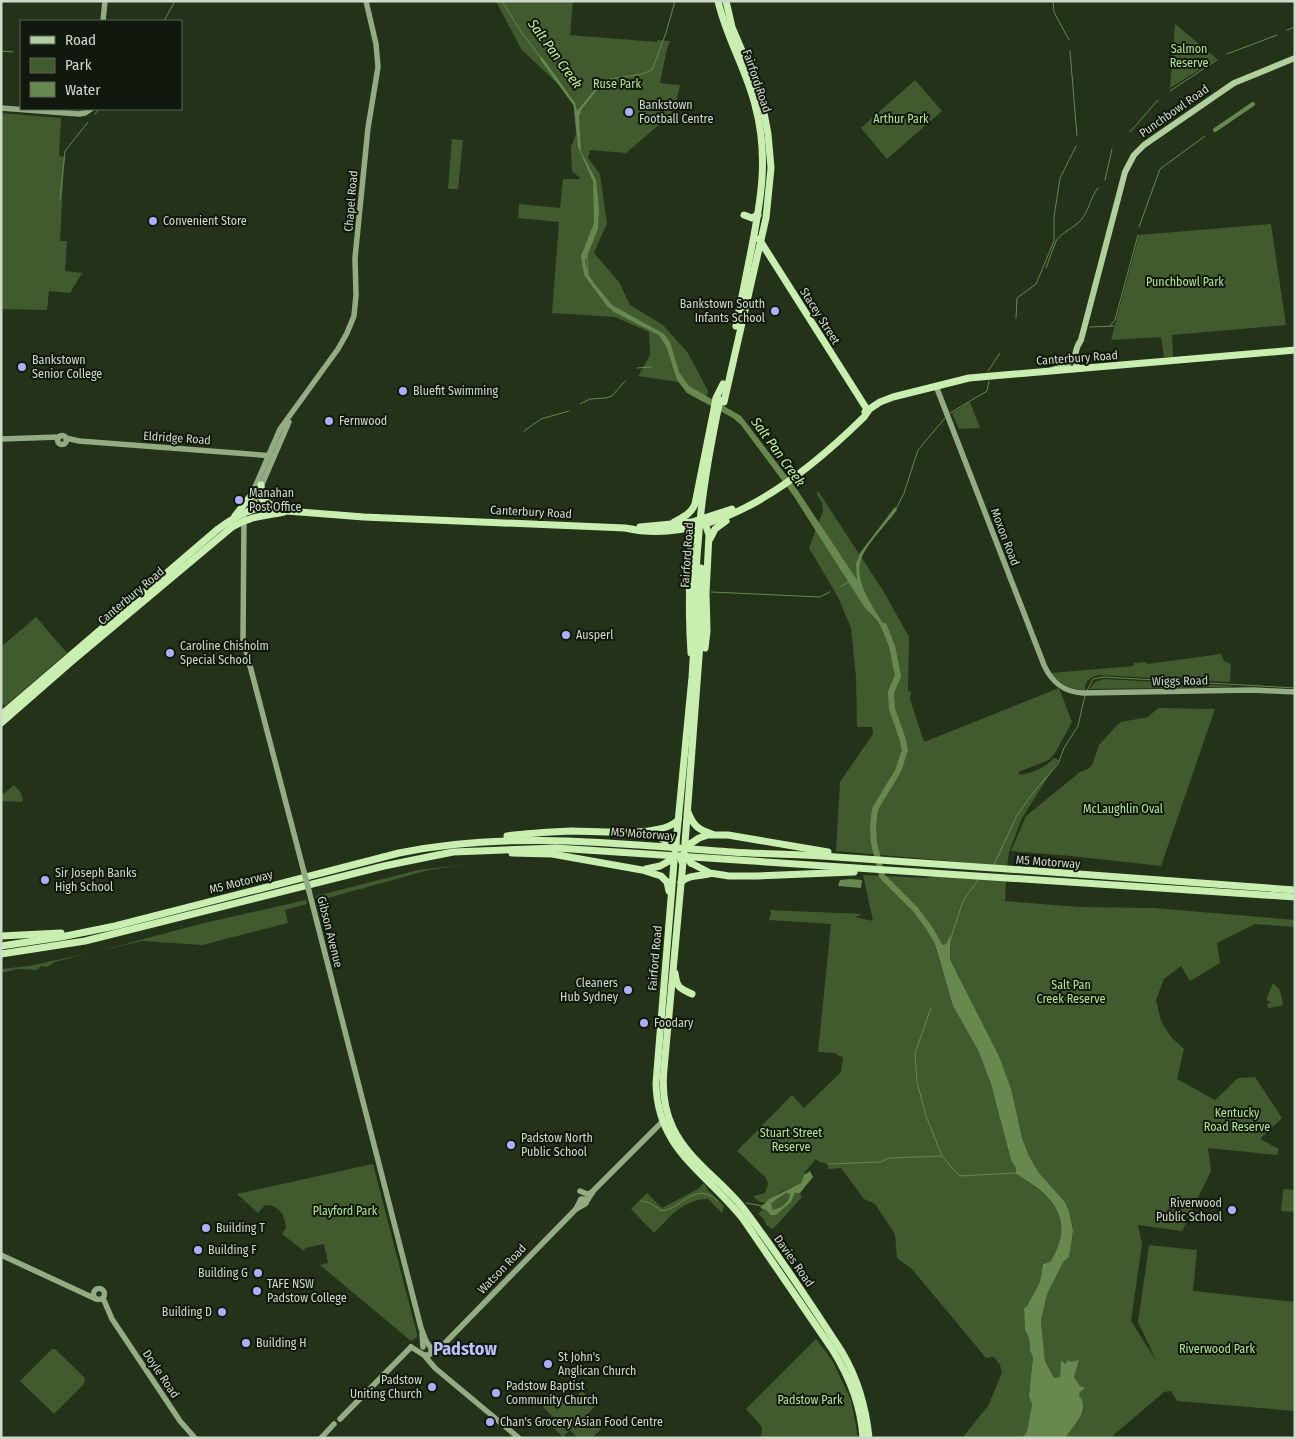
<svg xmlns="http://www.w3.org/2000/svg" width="1296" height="1439" viewBox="0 0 1296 1439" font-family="'Fira Sans Condensed',sans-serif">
<rect width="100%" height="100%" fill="#233219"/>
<!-- green -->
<g fill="#415b2f">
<polygon points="496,1 573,1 570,35 657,42 658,40 670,41 667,49 660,83 680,85 674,112 626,153 590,150 588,158 600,174 607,223 594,253 619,282 630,305 663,325 688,353 708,391 706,400 685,383 638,376 650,355 649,332 615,317 552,313 559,222 518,218 519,204 560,208 563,179 581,179 572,171 571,147 576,134 573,102 559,85 521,49"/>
<polygon points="1175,24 1217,59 1170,88"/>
<polygon points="915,80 942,111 887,159 861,128"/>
<path d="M1,113L61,118L59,156L65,157C62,185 62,213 60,241H67L65,271L82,273L70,293L49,291L47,310L1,309Z"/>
<polygon points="452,139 463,140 458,189 448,189"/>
<polygon points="1271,224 1286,325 1172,335 1173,357 1164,357 1161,337 1111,340 1139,235"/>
<polygon points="970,402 980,428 959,429 952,413"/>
<path d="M818,491L884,592L909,637L908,692L911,691L910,699L924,742L1059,688L1072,722L1055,753L1049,760L1018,772L1021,775C1034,772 1045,768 1054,758L1059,760L1022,818L1009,852L1007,866L836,851L840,782L873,734L872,727H857L856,677L851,628L838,597L809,548L823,511L822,503L817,494Z"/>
<polygon points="36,617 67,653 5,706 1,702 1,647"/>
<path d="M1221,654L1224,661L1231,664L1230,682L1098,675C1090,678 1085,680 1085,690C1070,690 1060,684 1051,673L1134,666V663L1146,662L1147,664Z"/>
<polygon points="1104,679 1232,686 1232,687 1090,689 1095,682"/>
<polygon points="1158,708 1215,709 1161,866 1071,856 1011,851 1026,816 1080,772 1088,769 1092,765 1099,745 1117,725 1121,722 1148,717"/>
<polygon points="14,785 21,793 23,802 1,801 1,796"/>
<polygon points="470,864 429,870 317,901 316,896 418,870"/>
<path d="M863,875L925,878L938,876L1006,881L1005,901L1079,907L1154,908L1295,920V927L1255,924L1217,943L1220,963L1190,981L1181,966L1164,979L1156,1000L1161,1021L1171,1037L1184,1049L1177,1079L1215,1100L1238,1078L1255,1077L1282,1118L1260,1139L1279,1149L1277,1155L1208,1148L1211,1171L1182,1231L1138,1225L1142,1244L1131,1321L1157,1362L1138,1322L1149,1245L1197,1250L1193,1291L1295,1302V1411L1177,1401L1171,1391L1164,1392L1110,1438H1065C1073,1427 1093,1408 1079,1397L1080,1386L1074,1377L1078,1361L1065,1364L1061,1361L1060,1378H1054L1045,1361L1041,1321L1047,1294L1064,1261L1073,1231L1069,1211L1065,1202L1039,1173L1029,1156L1022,1138L999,1056L950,958V937L946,944L939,946L934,942L953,1006L978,1050L991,1084L1011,1160L1016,1167V1174C1052,1196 1077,1219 1050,1262L1043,1264L1040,1282L1027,1306L1024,1308L1025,1330L1029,1338L1030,1351L1033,1357L1029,1396L1032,1404L1027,1433L1022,1438H962L988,1406L1002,1373L1000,1365L994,1357L986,1358L912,1269L897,1258L895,1234L875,1204L864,1199L841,1168L828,1169V1164L819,1162L816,1159L805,1172L801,1183L779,1193L764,1203L758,1201L753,1196L765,1193L768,1184L766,1178L737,1151L792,1095L804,1108L841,1072L843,1057L839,1056L835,1053L818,1052L831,924L769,920L771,912L769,910L863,914L855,917L873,921Z"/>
<polygon points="306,900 307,904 285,910 288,923 202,945 142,941 99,951 204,923"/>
<polygon points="89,953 55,962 47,967 41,966 37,970 18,969 1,973 1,969 29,966"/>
<polygon points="1273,983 1280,990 1283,1004 1281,1006 1268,1008 1267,1004 1270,1003 1270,1001 1267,1001 1267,997"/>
<path d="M373,1164L417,1334V1337L411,1341L320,1265L328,1263L324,1244L305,1248L304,1251L282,1234L286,1228C285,1216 280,1205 265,1205L258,1213L237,1194Z"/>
<path d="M704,1183L708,1190L724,1206L722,1213L708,1199C682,1200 671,1216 654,1233L631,1209L647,1193L662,1208L698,1189Z"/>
<polygon points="1285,1189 1295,1190 1295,1212 1281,1211 1283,1191"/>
<polygon points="795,1192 800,1193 802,1197 773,1229 766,1225 764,1219 758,1214 763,1209 776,1215 791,1202"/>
<path d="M786,1193L790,1194C788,1203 782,1208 773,1210L771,1203Z"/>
<polygon points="816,1339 832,1360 851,1400 858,1438 761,1437 762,1427 746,1409"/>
<polygon points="52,1349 55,1349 85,1378 84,1384 54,1414 20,1381"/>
<polygon points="582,1391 596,1405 587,1415 601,1429 592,1438 578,1438 570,1430 563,1437 549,1424 554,1418 543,1407 556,1394 568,1405"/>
</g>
<!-- water -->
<g fill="#67894f" fill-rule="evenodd">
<path d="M542,57L575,103L577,111L603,80L604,81L581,110L579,116L581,152L596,180L599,208L598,229L585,261L589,277L612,305L664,334L670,342L679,372L689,386L741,416L796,488L857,580L856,564L860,553L895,507L897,510C888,522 867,544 862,557C851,582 877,611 888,632L885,634L877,620L865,608L793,495L741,425L733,418L687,393L677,380L667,348L659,335L614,312L607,306L584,275L581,256L594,223L593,181L578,147L574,106L540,59Z"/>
<polygon points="850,879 862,880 861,888 838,886 840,880"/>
<path d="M950,936V959L999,1056L1011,1089L1022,1138L1029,1156L1039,1173L1065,1202L1069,1211L1073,1231L1069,1257L1064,1261L1047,1294L1041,1321L1045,1361L1054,1378L1060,1377L1061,1360L1065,1364L1068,1360L1071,1362L1079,1360L1074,1377L1080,1386L1085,1388L1080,1392L1079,1396C1092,1408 1073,1427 1065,1438H1022L1027,1432L1032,1404L1029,1396L1033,1357L1030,1351L1029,1338L1025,1330L1024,1308L1027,1306L1040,1282L1043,1264L1050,1262C1077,1219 1052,1195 1016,1174V1168L1011,1160L991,1084L978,1050L953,1006L934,941L939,946L946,944Z"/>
<path d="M810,1171L813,1177L800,1193H795L791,1202L776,1215H771L766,1210L760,1208L769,1199L801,1183L804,1175ZM786,1193L790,1194C789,1203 781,1208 773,1210L771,1203Z"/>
</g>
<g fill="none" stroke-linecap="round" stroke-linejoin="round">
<!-- stream -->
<g stroke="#67894f" stroke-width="1">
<polyline points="502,1 522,33 541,58"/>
<polyline points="1053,1 1054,12 1069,40"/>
<polyline points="164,21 175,1"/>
<polyline points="1287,30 1295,27"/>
<polyline points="1,51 13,52"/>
<polyline points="1070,51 1077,136"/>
<polyline points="1227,54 1277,35"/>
<polyline points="603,82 604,80 642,74 652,70 666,33 675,1"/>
<polyline points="1170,91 1217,60"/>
<polyline points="95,114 99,109"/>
<polyline points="1130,132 1158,100"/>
<polyline points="1105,180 1112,149"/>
<polyline points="60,200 65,151 88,122"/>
<polyline points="1139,227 1160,169 1205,136"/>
<polyline points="587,255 588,275 593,282"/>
<path d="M1046,268L1056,241C1062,232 1074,228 1081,220C1089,211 1090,198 1098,188"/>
<polyline points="1016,318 1017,298 1036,284 1054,241 1054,217 1060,178 1076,146"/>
<polyline points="1110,326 1115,320 1138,235"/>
<polyline points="1090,327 1114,326"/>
<polyline points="637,368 652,367"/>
<polyline points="988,371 1000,353"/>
<polyline points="580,404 590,399 606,398 612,396 625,381"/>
<polyline points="950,413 987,391 989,381"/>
<polyline points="524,431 541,419 569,411"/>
<polyline points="896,509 904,493 918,450 945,418"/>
<polyline points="840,587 850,581"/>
<polyline points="711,592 820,597 830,592"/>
<polyline points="1087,691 1093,679 1104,677 1295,688"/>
<polyline points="994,865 1016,817 1032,794 1058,764 1064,748 1078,726 1085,695"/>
<polyline points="949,944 963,901 978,880"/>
<polyline points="931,1008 915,1053 917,1082 926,1116 942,1156 959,1176 1015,1173"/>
<polyline points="828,1164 881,1162 889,1158 941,1156"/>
<path d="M641,1201L650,1203L662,1211C683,1208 695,1180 718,1201"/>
<polyline points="746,1203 763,1206"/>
</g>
<!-- canal -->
<polyline stroke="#67894f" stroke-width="4" points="1215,130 1253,104"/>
<!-- river -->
<polyline stroke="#67894f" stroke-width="6" points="884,626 892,646 898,676 891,692 892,709 902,737 905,750 898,771 875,809 873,827 874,843 882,876 915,909 930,929 943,952"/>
<!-- secondary -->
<g stroke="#93ac84" stroke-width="5.5">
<polyline points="103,21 105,1"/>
<polyline points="1,108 79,114 85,113 91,109"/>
<path d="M936,386L1044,665C1052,683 1064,692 1083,693L1253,690L1295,692"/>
<circle cx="62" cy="440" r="4.5"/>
<polyline points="66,438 79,441 274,456"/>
<polyline points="1,439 59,437"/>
<polyline points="249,501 280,429 338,349 347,333 354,316 356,295 355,258 368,128 378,67 376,44 366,1"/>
<polyline points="250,512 289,422"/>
<polyline points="244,517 243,639 304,872"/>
<polyline points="309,891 421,1328 426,1341 431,1348 431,1353"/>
<polyline points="580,1191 587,1194 592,1193"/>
<polyline points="590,1194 663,1121"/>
<polyline points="576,1209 581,1199 585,1199 586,1203"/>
<polyline points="1,1255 96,1299"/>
<circle cx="99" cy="1294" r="5.5"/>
<polyline points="103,1298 112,1319 180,1421 195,1438"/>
<polyline points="422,1334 423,1347"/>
<polyline points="411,1347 424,1355 435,1368 519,1438"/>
<polyline points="424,1355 429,1355 445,1343 576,1209 585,1204 592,1193"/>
<polyline points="340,1419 411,1347"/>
<polyline points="321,1438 334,1424"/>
</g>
<!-- primary -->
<g stroke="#b0cf9b" stroke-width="6">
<path d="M1078,368C1072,361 1076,347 1081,340L1125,172L1134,155L1144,145L1234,83L1295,58"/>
<polyline points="1052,370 1067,365 1074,357"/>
</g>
<!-- highway -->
<g stroke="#c9efb0" stroke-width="7">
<path d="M718,1C726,37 746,69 755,105C769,156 761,200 751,251C746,276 741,301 736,326"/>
<polyline points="744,215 752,218 758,215"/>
<polyline points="759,239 868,411"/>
<polyline points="724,402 766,218 771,168 768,134 764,113 754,79 732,27 726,1"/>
<polyline points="865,412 880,402 893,397 969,378 1295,350"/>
<polyline points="261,485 262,499 274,507"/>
<polyline points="235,516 250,497"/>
<polyline points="704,520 709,535 706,593 707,631 705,648"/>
<path d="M674,522C683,517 691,514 695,504L714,409L716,398L723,384"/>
<polyline points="640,527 692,522 732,509"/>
<polyline points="710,539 715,529 726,521"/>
<path d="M691,653C689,624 689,596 690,567C691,553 690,537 696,525"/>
<path d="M1,715L218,529C237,515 263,499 287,511L364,517L625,528C715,548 804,476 864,417L868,411"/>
<path d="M1,723L72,661L232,527C249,516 266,516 284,512"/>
<path d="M688,812C693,825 698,830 712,834"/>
<polyline points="645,832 658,836 671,845"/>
<path d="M507,836C528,833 550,832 572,831C597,831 662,838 678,820"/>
<polyline points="676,843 692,677 695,630"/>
<polyline points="685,843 701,630"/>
<polyline points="690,844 699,838 708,835 728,835 828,852"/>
<polyline points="512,853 552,854 642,870 661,876 667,882 669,891"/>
<path d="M674,862L656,1083C657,1150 706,1172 743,1219L832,1349C849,1376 861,1406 863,1438"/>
<path d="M683,862L664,1069C662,1089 664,1109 673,1128C689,1161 721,1180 743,1208C778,1254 811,1304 842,1352C858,1379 866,1407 869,1438"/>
<polyline points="691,863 710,873 729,876 757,876 854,872"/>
<polyline points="646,869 660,866 669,861"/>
<path d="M681,882C689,875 699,876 709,874"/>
<polyline points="1,936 61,933"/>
<path d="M1,946L61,937L115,926L399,853C511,830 619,844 732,852C762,854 792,854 822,856C980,866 1137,879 1295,890"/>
<polyline points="1,954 85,941 384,866 428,857 453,852 556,848 1295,897"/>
<path d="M675,973C677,988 679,988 692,994"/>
</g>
<!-- secondary-bridge -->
<polyline stroke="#93ac84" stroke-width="5.5" points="304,872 309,891"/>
<!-- highway-bridge -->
<g stroke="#c9efb0" stroke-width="7">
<polyline points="701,568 701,630"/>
<path d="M695,630C696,601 695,573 698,545C701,496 710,447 720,400"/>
<polyline points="684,849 690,844"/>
<polyline points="675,850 676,843"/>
<polyline points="684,854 691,863"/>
<polyline points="679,856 682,862"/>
<polyline points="669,861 675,855"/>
</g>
</g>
<!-- markers -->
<g fill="#aeaefb" stroke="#11180d" stroke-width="2">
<circle cx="629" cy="112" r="5"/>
<circle cx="153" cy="221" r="5"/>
<circle cx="775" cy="311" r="5"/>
<circle cx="22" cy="367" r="5"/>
<circle cx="403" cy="391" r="5"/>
<circle cx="329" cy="421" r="5"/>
<circle cx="239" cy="500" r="5"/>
<circle cx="566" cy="635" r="5"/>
<circle cx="170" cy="653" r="5"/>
<circle cx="45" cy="880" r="5"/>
<circle cx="628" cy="990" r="5"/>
<circle cx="644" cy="1023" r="5"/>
<circle cx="511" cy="1145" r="5"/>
<circle cx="1232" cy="1210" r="5"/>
<circle cx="206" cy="1228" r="5"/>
<circle cx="198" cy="1250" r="5"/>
<circle cx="258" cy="1273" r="5"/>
<circle cx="257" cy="1291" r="5"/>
<circle cx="222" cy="1312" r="5"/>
<circle cx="246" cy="1343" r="5"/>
<circle cx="548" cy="1364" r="5"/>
<circle cx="432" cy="1387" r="5"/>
<circle cx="496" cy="1393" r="5"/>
<circle cx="490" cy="1422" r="5"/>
</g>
<g text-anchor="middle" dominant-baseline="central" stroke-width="4" stroke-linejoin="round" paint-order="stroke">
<!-- park labels -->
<g font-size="12" fill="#b2e490" stroke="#11180d">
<text x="1189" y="49">Salmon<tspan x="1189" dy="14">Reserve</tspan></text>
<text x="617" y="84">Ruse Park</text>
<text x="901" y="119">Arthur Park</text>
<text x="1185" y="282">Punchbowl Park</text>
<text x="1123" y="809">McLaughlin Oval</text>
<text x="1071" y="985">Salt Pan<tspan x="1071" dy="14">Creek Reserve</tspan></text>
<text x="1237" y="1113">Kentucky<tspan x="1237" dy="14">Road Reserve</tspan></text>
<text x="791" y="1133">Stuart Street<tspan x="791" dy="14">Reserve</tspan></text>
<text x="345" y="1211">Playford Park</text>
<text x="1217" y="1349">Riverwood Park</text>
<text x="810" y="1400">Padstow Park</text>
</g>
<!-- street labels -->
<g font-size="12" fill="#cfd9c9" stroke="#11180d">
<text transform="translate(757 81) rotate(71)">Fairford Road</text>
<text transform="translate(1174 111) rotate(-35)">Punchbowl Road</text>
<text transform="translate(351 201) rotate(-85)">Chapel Road</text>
<text transform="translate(820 316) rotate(58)">Stacey Street</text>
<text transform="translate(1077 358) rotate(-4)">Canterbury Road</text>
<text transform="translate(177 438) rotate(4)">Eldridge Road</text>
<text transform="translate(531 512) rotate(3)">Canterbury Road</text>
<text transform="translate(1005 537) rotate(69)">Moxon Road</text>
<text transform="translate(687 555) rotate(-86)">Fairford Road</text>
<text transform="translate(131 596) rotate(-40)">Canterbury Road</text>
<text transform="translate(1180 681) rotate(-1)">Wiggs Road</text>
<text transform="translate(643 834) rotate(4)">M5 Motorway</text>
<text transform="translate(1048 862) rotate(4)">M5 Motorway</text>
<text transform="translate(241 882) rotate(-14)">M5 Motorway</text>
<text transform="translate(330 932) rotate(76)">Gibson Avenue</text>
<text transform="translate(655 958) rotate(-85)">Fairford Road</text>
<text transform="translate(794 1261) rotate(55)">Davies Road</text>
<text transform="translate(502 1269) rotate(-46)">Watson Road</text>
<text transform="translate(161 1374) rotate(56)">Doyle Road</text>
</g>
<!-- poi labels -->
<g font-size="12" fill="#cfd9c9" stroke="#11180d" text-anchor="start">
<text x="639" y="105">Bankstown<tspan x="639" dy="14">Football Centre</tspan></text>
<text x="163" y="221">Convenient Store</text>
<text x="765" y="304" text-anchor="end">Bankstown South<tspan x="765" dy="14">Infants School</tspan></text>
<text x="32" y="360">Bankstown<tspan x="32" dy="14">Senior College</tspan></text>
<text x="413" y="391">Bluefit Swimming</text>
<text x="339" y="421">Fernwood</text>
<text x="249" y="493">Manahan<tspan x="249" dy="14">Post Office</tspan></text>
<text x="576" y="635">Ausperl</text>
<text x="180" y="646">Caroline Chisholm<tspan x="180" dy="14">Special School</tspan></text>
<text x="55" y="873">Sir Joseph Banks<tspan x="55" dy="14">High School</tspan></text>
<text x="618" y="983" text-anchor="end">Cleaners<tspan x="618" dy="14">Hub Sydney</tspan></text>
<text x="654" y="1023">Foodary</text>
<text x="521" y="1138">Padstow North<tspan x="521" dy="14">Public School</tspan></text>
<text x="1222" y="1203" text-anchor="end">Riverwood<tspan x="1222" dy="14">Public School</tspan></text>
<text x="216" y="1228">Building T</text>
<text x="208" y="1250">Building F</text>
<text x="248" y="1273" text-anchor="end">Building G</text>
<text x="267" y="1284">TAFE NSW<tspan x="267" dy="14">Padstow College</tspan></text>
<text x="212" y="1312" text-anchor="end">Building D</text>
<text x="256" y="1343">Building H</text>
<text x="558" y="1357">St John's<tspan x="558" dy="14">Anglican Church</tspan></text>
<text x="422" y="1380" text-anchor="end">Padstow<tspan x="422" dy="14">Uniting Church</tspan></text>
<text x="506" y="1386">Padstow Baptist<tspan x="506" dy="14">Community Church</tspan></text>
<text x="500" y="1422">Chan's Grocery Asian Food Centre</text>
</g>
<!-- water labels -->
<g font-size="14" font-style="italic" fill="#bef09c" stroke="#11180d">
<text transform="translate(555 54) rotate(54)">Salt Pan Creek</text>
<text transform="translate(778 452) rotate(54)">Salt Pan Creek</text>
</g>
<!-- district labels -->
<g font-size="18" font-weight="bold" fill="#bdbff8" stroke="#11180d">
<text x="465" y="1349">Padstow</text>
</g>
</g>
<!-- border -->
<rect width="1296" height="1439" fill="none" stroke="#cfd9c9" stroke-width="5"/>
<!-- legend -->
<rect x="20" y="20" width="162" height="90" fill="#11180d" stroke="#5d6558"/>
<rect x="30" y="36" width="25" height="8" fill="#b0cf9b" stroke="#5d6558"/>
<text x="65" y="45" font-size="15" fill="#cfd9c9">Road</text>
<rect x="30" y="58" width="25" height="15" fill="#415b2f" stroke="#5d6558"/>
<text x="65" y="70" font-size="15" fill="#cfd9c9">Park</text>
<rect x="30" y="82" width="25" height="15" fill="#67894f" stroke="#5d6558"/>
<text x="65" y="95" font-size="15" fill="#cfd9c9">Water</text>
</svg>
